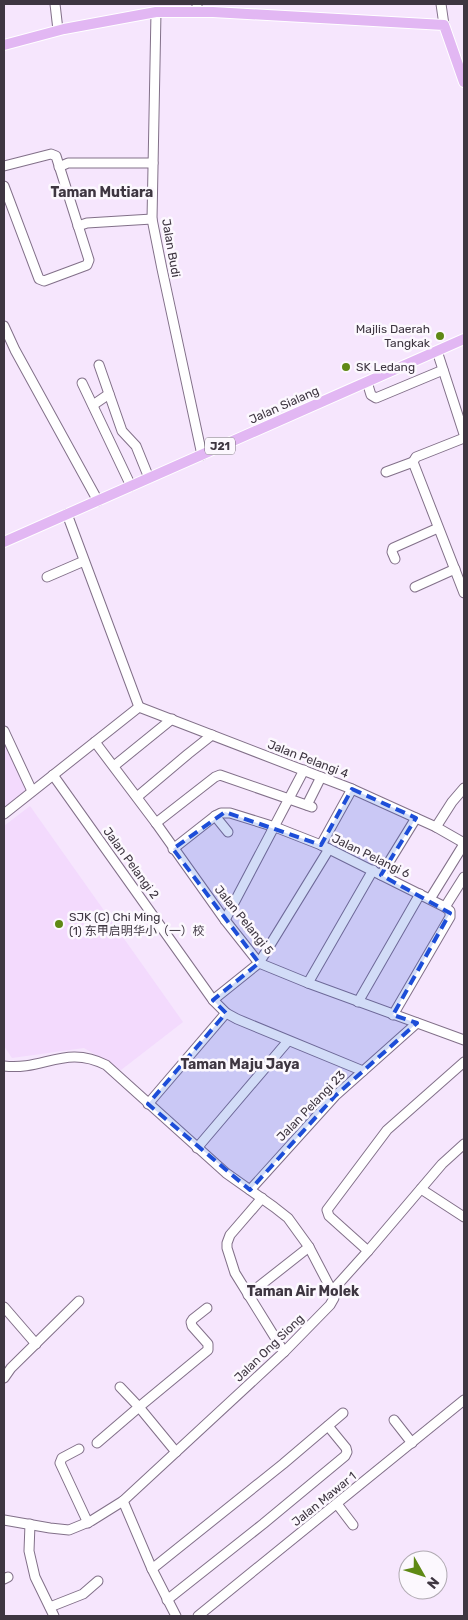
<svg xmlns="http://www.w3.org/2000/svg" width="468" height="1620" viewBox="0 0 468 1620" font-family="Rubik,'Noto Sans SC',sans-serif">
<rect width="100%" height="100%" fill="#f6e6fd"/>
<!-- built -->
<g fill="#f3dafd">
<polygon points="4,726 33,787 4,811"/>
<polygon points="30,806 183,1022 121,1070 84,1048 12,1058 4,1046 4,826"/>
</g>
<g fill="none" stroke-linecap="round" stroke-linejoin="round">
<defs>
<g id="minor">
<polyline points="55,4 58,30"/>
<polyline points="441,4 444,25"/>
<polyline points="197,11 197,4"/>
<polyline points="156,12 152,219 162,269 202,455"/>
<polyline points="4,166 51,154 56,156 89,260 87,265 44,281 39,279 4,186"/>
<polyline points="59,167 68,163 153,163"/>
<polyline points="78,226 87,223 152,219"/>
<polyline points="4,326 15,350 98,501"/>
<polyline points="437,351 464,434"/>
<polyline points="99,365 122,431 136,446 149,478"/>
<polyline points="367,382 371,395 376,398 443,370"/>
<polyline points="82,383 131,486"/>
<polyline points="93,405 109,394"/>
<polyline points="464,438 416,457 413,462 464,593"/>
<polyline points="386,472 413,462"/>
<polyline points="67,514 139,707"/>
<polyline points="395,559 392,552 393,548 438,528"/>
<polyline points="47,577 84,561"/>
<polyline points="415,587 455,569"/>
<polyline points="139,707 352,789 436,827 464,843"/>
<polyline points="4,731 32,791"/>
<polyline points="95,742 156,823 225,920 259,963 308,983 464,1040"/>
<polyline points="114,766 172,719"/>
<polyline points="53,775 213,1000 226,1013 237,1019 363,1071"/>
<polyline points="137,797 188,754 212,735"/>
<polyline points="307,805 321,777"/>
<polyline points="4,814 139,707"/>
<polyline points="215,816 228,832"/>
<polyline points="156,823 215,777 220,775 312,807"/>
<polyline points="436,827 452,802 464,788"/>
<polyline points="321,845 352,789"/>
<polyline points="173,849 215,816 221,813 230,813 275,827 321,845 445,907 450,911 450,917 393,1015"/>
<polyline points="381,875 416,818"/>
<polyline points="430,899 464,844"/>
<polyline points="445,907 464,877"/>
<polyline points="225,920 304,770"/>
<polyline points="308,983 373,870"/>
<polyline points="213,1000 259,963 329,849"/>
<polyline points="358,1002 420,894"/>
<path d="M4,1066C43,1071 66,1044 106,1065L226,1173L274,1207L288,1218L309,1247L332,1291L334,1298L330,1305L284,1352L123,1501L91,1521L69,1530L50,1528L4,1520"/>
<polyline points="148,1104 226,1013"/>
<polyline points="197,1148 288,1041"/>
<polyline points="421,1189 464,1217"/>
<polyline points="250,1190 335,1096 417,1023"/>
<polyline points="262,1198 230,1235 227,1243 227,1248 235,1273 284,1352"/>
<polyline points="368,1251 329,1216 327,1210 387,1130 464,1062"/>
<polyline points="332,1291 368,1251 442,1164 464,1144"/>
<polyline points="248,1295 309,1247"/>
<polyline points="4,1307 36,1344"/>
<polyline points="4,1378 11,1368 79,1301"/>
<polyline points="394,1420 412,1443"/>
<polyline points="97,1443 139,1407 120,1387"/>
<polyline points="79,1449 62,1458 60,1463 88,1523"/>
<polyline points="176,1452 139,1407 208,1350 208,1344 192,1326 191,1322 193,1319 207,1308"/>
<polyline points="123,1501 152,1569 176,1616"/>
<polyline points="337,1504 353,1525"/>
<polyline points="30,1524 29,1551 35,1577 54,1616"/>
<polyline points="152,1569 283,1464 343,1413"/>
<polyline points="4,1579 8,1577"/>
<polyline points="167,1600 263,1524 345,1456 347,1452 346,1448 328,1426"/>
<polyline points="50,1607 83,1594 98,1581"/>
<polyline points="198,1616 464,1400"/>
</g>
<g id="major">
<polyline points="4,45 64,29 156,12 213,12 444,25 464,82"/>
<polyline points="4,542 464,339"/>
</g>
</defs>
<!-- minor casing -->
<use href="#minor" stroke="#827089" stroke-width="11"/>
<!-- major casing -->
<use href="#major" stroke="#fff" stroke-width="12"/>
<!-- minor -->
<use href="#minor" stroke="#fff" stroke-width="9"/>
<!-- major -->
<use href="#major" stroke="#e2b7f3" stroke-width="10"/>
</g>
<!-- marked area -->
<path fill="#1d4ed8" fill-opacity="0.2" stroke="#1d4ed8" stroke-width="4" stroke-dasharray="10 6" stroke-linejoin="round" d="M352,789L416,818L381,875L450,913L393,1015L417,1023L335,1096L250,1190L148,1104L226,1013L213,1000L259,963L173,849L225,812L321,845Z"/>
<!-- markers -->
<g fill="#5f8915" stroke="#fcf8fe" stroke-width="2">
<circle cx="440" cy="336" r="5"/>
<circle cx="346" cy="367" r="5"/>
<circle cx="59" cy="924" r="5"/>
</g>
<g text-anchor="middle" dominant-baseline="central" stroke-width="5" stroke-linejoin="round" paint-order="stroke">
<!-- shield labels -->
<rect fill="#fcf8fe" stroke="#77707a" stroke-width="1" x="205" y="437.5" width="30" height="17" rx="4"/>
<g font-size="11" font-weight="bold" fill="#3e3641">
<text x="220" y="446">J21</text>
</g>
<!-- street labels -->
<g font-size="12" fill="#3e3641" stroke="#fcf8fe">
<text transform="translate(171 248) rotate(80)">Jalan Budi</text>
<text transform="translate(284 405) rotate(-24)">Jalan Sialang</text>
<text transform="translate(308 759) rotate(21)">Jalan Pelangi 4</text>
<text transform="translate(371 856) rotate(26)">Jalan Pelangi 6</text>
<text transform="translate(131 863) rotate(54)">Jalan Pelangi 2</text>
<text transform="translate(244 920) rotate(51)">Jalan Pelangi 5</text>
<text transform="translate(311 1106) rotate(-46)">Jalan Pelangi 23</text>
<text transform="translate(269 1348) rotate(-44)">Jalan Ong Siong</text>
<text transform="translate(324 1499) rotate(-39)">Jalan Mawar 1</text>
</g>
<!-- poi labels -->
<g font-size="12" fill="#3e3641" stroke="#fcf8fe" text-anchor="start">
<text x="430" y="329" text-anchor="end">Majlis Daerah<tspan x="430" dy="14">Tangkak</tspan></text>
<text x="356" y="367">SK Ledang</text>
<text x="69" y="917">SJK (C) Chi Ming<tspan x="69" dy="14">(1) 东甲启明华小（一）校</tspan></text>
</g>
<!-- neighbourhood labels -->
<g font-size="14" font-weight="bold" fill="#3e3641" stroke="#fcf8fe">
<text x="102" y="192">Taman Mutiara</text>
<text x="240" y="1064">Taman Maju Jaya</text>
<text x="303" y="1291">Taman Air Molek</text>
</g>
</g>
<!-- border -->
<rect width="468" height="1620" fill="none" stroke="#3e3641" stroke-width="10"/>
<!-- north arrow -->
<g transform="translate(423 1575) rotate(129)"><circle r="24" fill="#fcf8fe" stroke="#b0aab2"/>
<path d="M0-4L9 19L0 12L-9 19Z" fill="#5f8915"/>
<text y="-8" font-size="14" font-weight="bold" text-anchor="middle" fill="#3e3641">N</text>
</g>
</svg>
